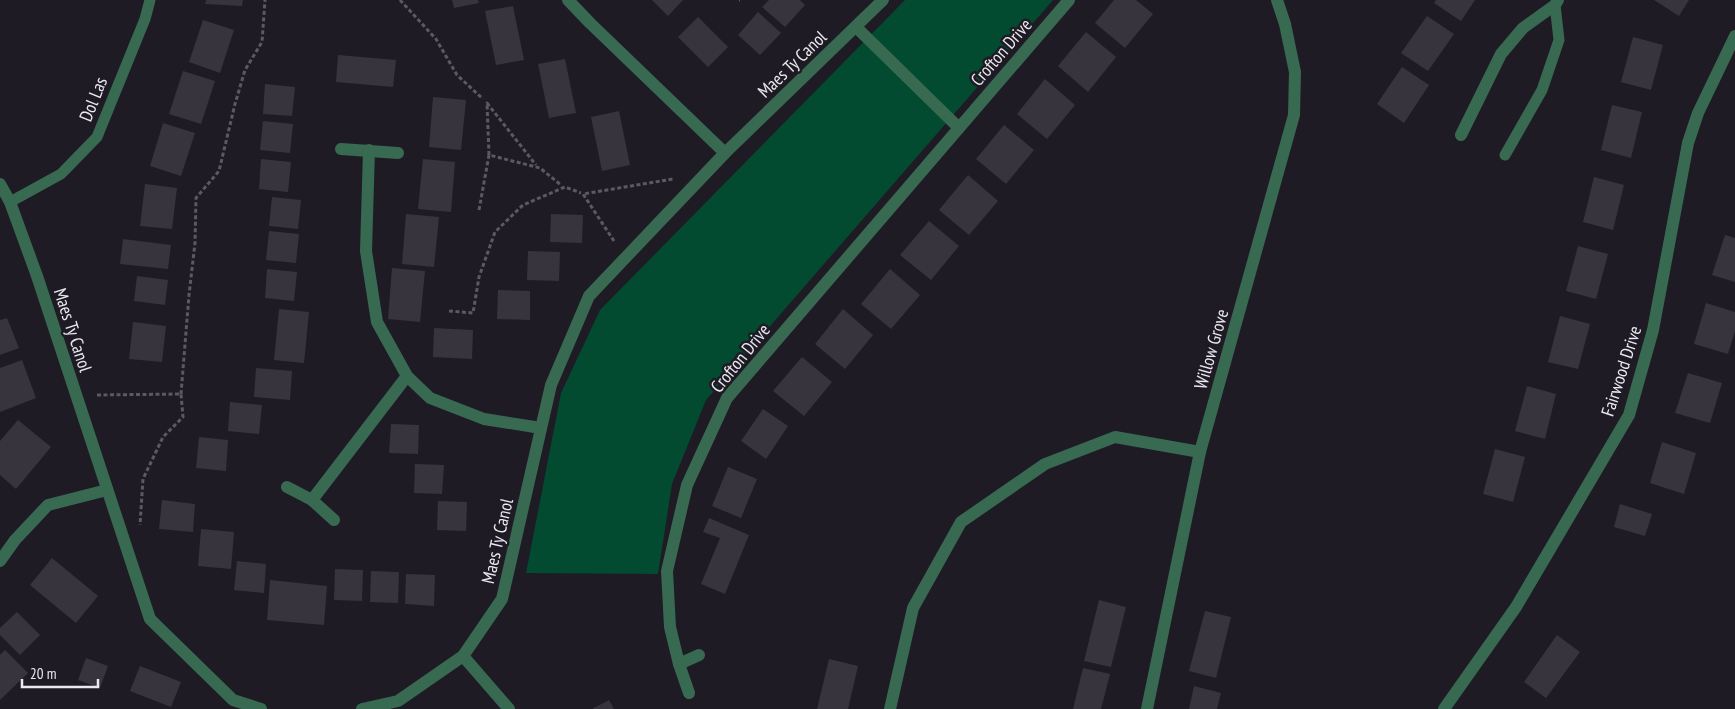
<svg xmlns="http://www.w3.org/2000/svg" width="1735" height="709" viewBox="0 0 1735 709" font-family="'PT Sans Narrow',sans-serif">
<rect width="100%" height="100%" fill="#1e1b25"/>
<!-- green -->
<polygon fill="#024a30" points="905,0 1053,0 706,400 672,484 658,574 526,573 561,393 600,310"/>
<!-- building -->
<g fill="#37343e">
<polygon points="206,0 243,0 242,6 205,4"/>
<polygon points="452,0 478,0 479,3 454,8"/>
<polygon points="652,0 683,0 668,16"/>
<polygon points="769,0 800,0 805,5 785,27 762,7"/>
<polygon points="1114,0 1136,0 1153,14 1125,48 1095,23"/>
<polygon points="1436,0 1475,0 1461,21 1434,3"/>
<polygon points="1654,0 1689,0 1679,16"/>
<polygon points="513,6 524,60 496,65 485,11"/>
<polygon points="758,12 781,33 760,55 738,35"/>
<polygon points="1427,16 1454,34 1428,71 1401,53"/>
<polygon points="698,17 728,47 708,67 678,37"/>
<polygon points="203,20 234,30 220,73 189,62"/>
<polygon points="1086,32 1116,57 1088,92 1058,66"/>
<polygon points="1633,37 1663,45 1651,90 1621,82"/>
<polygon points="338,55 396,60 393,87 336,82"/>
<polygon points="565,59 576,113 549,118 538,64"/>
<polygon points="1402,67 1429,85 1404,123 1377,104"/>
<polygon points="183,71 215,81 201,124 169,114"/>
<polygon points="1045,79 1075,105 1047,139 1017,114"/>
<polygon points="265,84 295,87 292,116 263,114"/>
<polygon points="433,97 466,100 461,150 429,147"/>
<polygon points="1612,105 1642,112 1631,158 1601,150"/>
<polygon points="619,111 630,165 602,171 591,117"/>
<polygon points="263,121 293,124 290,153 260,150"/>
<polygon points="163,123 195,133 181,176 150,166"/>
<polygon points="1004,125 1034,150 1006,184 976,159"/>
<polygon points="261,159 291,162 288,192 259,189"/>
<polygon points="423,159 455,162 451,212 418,209"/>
<polygon points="968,175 998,201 969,235 939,210"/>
<polygon points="1594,177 1624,185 1613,230 1583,222"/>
<polygon points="145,184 177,188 172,229 140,226"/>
<polygon points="272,197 301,200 298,229 269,226"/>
<polygon points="406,214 439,217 434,267 402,264"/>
<polygon points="551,214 583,215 582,243 550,242"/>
<polygon points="929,221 959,246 931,280 900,255"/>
<polygon points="269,231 299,234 296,263 266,260"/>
<polygon points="1725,235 1735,238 1735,282 1712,275"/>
<polygon points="123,239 171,245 168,269 120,264"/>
<polygon points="1578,246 1608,254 1596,299 1566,291"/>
<polygon points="528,251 560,252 559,281 527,280"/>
<polygon points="392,268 425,271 420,322 388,319"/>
<polygon points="267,269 297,272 294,301 265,298"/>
<polygon points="890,269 920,295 891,329 861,304"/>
<polygon points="137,276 168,280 165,305 134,301"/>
<polygon points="498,290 530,291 530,320 497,319"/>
<polygon points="1706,303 1735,312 1735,331 1728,354 1694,344"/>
<polygon points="279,309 309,312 304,363 274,360"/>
<polygon points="843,309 873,335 845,369 815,344"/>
<polygon points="1560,316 1590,324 1578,369 1548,362"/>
<polygon points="7,318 19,348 0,355 0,320"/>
<polygon points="133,322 166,326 162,362 129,359"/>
<polygon points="434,328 473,330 472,359 433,357"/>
<polygon points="802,357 832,382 804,416 773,391"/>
<polygon points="22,360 36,398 0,412 0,368"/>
<polygon points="256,368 292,371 290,400 254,397"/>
<polygon points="1688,373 1722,383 1710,423 1675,413"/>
<polygon points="1527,386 1556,394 1545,439 1515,431"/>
<polygon points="230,402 262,405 259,434 228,431"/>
<polygon points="763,409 788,426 766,459 741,441"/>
<polygon points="18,420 51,447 16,489 0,475 0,441"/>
<polygon points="391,424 419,425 418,454 389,453"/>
<polygon points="199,437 228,440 226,471 196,468"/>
<polygon points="1662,442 1696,453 1684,494 1650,483"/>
<polygon points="1495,449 1525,457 1513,502 1483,494"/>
<polygon points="415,464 444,465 442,494 414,493"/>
<polygon points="728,467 757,479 741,518 712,506"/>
<polygon points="162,500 195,504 193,532 159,529"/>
<polygon points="438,501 467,502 466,531 437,530"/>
<polygon points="1620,504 1652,514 1645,536 1614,527"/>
<polygon points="709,518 749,535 725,594 701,584 720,538 703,532"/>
<polygon points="201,529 234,532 231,569 198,566"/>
<polygon points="52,558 98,596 76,623 30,585"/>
<polygon points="237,561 266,564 264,593 234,590"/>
<polygon points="335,569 363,570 362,601 334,600"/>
<polygon points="371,571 399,572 398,603 370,602"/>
<polygon points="406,574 435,575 434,606 405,604"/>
<polygon points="270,580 327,586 324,625 267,620"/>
<polygon points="1099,600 1126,607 1111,667 1084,661"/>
<polygon points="1205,611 1231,617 1216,678 1189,671"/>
<polygon points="17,612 40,635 20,655 0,635 0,628"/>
<polygon points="1557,635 1580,652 1546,698 1524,682"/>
<polygon points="5,650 28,673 0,700 0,655"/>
<polygon points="86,658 108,666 100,688 78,680"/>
<polygon points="829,659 858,666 848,709 817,709"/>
<polygon points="140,666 181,682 171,707 130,691"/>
<polygon points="1083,668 1110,674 1101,709 1073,709"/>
<polygon points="1194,686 1221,693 1217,709 1189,709"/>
<polygon points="609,700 614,709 592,709"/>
</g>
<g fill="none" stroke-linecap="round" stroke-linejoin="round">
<!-- path -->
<g stroke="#5b5962" stroke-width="3" stroke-dasharray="4 2.5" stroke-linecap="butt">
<polyline points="400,0 436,39 457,75 483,99"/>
<polyline points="739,0 740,0"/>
<polyline points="489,155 487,103 536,165"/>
<polyline points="479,210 489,155 540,168 561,185"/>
<polyline points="614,241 583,194 673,179"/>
<polyline points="449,311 473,313 479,277 495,232 523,205 565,187 581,193"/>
<polyline points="181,394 189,295 195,243 196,198 219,171 235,104 245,70 262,42 265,0"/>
<polyline points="97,395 181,394 183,417 163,437 143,479 140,525"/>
</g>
<!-- service -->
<g stroke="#386951" stroke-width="11">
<polyline points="1505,155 1542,90 1559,40 1555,5"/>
<polyline points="10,202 61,174 97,137 145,19 150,0"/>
</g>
<!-- minor -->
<g stroke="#386951" stroke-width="12">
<polyline points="568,0 590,23 725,153"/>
<polyline points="856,27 959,128"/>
<polyline points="1461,135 1501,54 1523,28 1555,5 1558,0"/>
<polyline points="341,149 398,153"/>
<polyline points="369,150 366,251 377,322 407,376 430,398 484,419 541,428"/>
<polyline points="287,487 312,500 334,520"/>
<polyline points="312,500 407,376"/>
<polyline points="0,561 15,540 48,505 107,490"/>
<polyline points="463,656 509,709"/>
<polyline points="679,664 699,655"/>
<polyline points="689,693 679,664 670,627 667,571 687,485 727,398 1069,0"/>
<polyline points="890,709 913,608 961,522 1045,464 1115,437 1200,452"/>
<polyline points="1444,709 1516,607 1629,415 1653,330 1688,143 1698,113 1735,36"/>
</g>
<!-- tertiary -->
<g stroke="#386951" stroke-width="12">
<polyline points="0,184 10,202 37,276 150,619 233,700 261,709"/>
<polyline points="362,709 398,701 463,656 502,599 551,385 589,296 725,153 883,0"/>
<polyline points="1147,709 1200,452 1294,115 1295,72 1285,24 1277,0"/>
</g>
</g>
<g text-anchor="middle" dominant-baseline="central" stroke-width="5" stroke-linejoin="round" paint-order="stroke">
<!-- street labels -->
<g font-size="18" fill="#eae9ef" stroke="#1e1b25">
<text transform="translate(1001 52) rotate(-49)">Crofton Drive</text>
<text transform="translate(792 64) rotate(-44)">Maes Ty Canol</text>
<text transform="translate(93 99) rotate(-68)">Dol Las</text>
<text transform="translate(73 330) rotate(72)">Maes Ty Canol</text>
<text transform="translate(1211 349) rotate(-74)">Willow Grove</text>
<text transform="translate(740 358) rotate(-51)">Crofton Drive</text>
<text transform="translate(1621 371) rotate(-72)">Fairwood Drive</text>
<text transform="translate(497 541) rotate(-77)">Maes Ty Canol</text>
</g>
</g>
<!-- scale -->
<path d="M22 679v8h76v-8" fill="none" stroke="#eae9ef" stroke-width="2.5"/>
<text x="30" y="679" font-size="15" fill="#eae9ef" stroke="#1e1b25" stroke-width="4" paint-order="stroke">20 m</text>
</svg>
